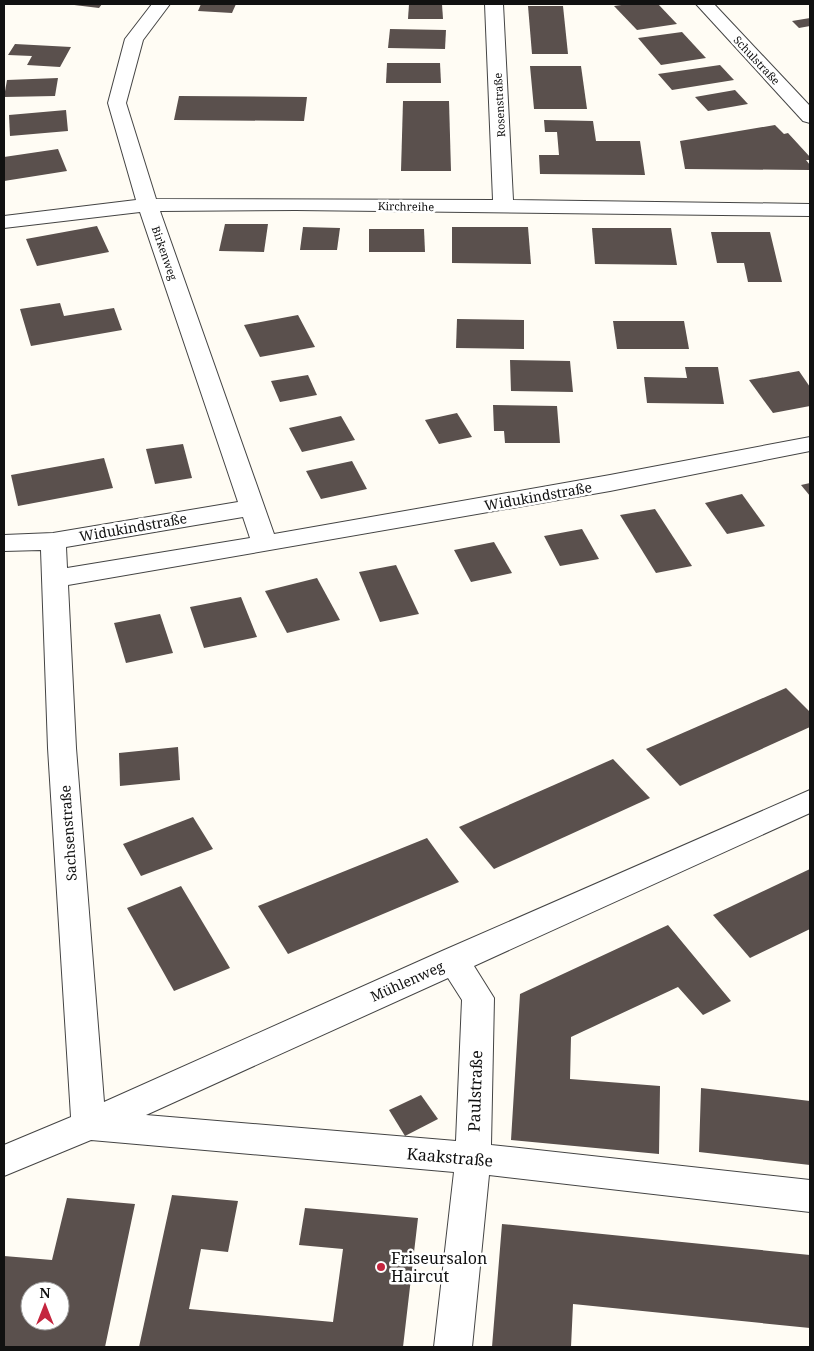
<svg xmlns="http://www.w3.org/2000/svg" width="814" height="1351" viewBox="0 0 814 1351" font-family="'Noto Serif',serif">
<rect width="100%" height="100%" fill="#fffcf4"/>
<!-- building -->
<g fill="#5a504d" fill-rule="evenodd">
<polygon points="66,4 102,4 99,8"/>
<polygon points="201,4 236,4 232,13 198,11"/>
<polygon points="409,4 442,4 443,19 408,19"/>
<polygon points="629,4 658,4 677,24 637,30 614,6"/>
<polygon points="528,6 563,6 568,54 532,54"/>
<polygon points="810,18 810,26 799,28 792,21"/>
<polygon points="390,29 446,30 445,49 388,48"/>
<polygon points="682,32 706,58 661,65 638,38"/>
<polygon points="15,44 71,47 60,67 27,65 32,56 8,55"/>
<polygon points="387,63 440,63 441,83 386,83"/>
<polygon points="720,65 734,80 672,90 658,74"/>
<polygon points="530,66 581,66 587,109 534,109"/>
<polygon points="58,78 55,96 4,97 7,80"/>
<polygon points="735,90 748,104 708,111 695,97"/>
<polygon points="179,96 307,97 304,121 174,120"/>
<polygon points="403,101 449,101 451,171 401,171"/>
<polygon points="66,110 68,131 10,136 9,115"/>
<polygon points="544,120 593,121 596,141 640,141 645,175 540,174 539,155 559,155 557,132 545,132"/>
<polygon points="775,125 784,134 788,133 810,157 810,160 806,160 810,165 810,170 685,169 680,141"/>
<polygon points="58,149 67,171 4,181 4,157"/>
<polygon points="225,224 268,224 264,252 219,251"/>
<polygon points="97,226 109,252 37,266 26,239"/>
<polygon points="303,227 340,228 337,250 300,250"/>
<polygon points="452,227 528,227 531,264 452,263"/>
<polygon points="592,228 671,228 677,265 595,264"/>
<polygon points="369,229 424,229 425,252 369,252"/>
<polygon points="711,232 770,232 782,282 748,282 744,263 717,263"/>
<polygon points="60,303 64,316 114,308 122,330 31,346 20,309"/>
<polygon points="298,315 315,347 260,357 244,325"/>
<polygon points="457,319 524,320 524,349 456,348"/>
<polygon points="613,321 684,321 689,349 617,349"/>
<polygon points="510,360 570,361 573,392 511,391"/>
<polygon points="685,367 718,367 724,404 647,403 644,377 687,378"/>
<polygon points="799,371 810,387 810,406 773,413 749,380"/>
<polygon points="308,375 317,395 280,402 271,381"/>
<polygon points="493,405 557,406 560,443 505,443 504,431 494,431"/>
<polygon points="457,413 472,437 439,444 425,420"/>
<polygon points="341,416 355,440 302,452 289,428"/>
<polygon points="183,444 192,478 155,484 146,449"/>
<polygon points="104,458 113,488 18,506 11,475"/>
<polygon points="352,461 367,489 321,499 306,471"/>
<polygon points="810,483 810,496 801,485"/>
<polygon points="742,494 765,526 727,534 705,503"/>
<polygon points="655,509 692,566 656,573 620,515"/>
<polygon points="582,529 599,559 560,566 544,536"/>
<polygon points="494,542 512,573 471,582 454,550"/>
<polygon points="396,565 419,614 380,622 359,572"/>
<polygon points="317,578 340,620 287,633 265,591"/>
<polygon points="241,597 257,637 204,648 190,607"/>
<polygon points="160,614 173,653 126,663 114,623"/>
<polygon points="786,688 810,712 810,727 680,786 646,749"/>
<polygon points="178,747 180,780 120,786 119,753"/>
<polygon points="613,759 650,798 494,869 459,827"/>
<polygon points="193,817 213,849 141,876 123,844"/>
<polygon points="427,838 459,882 288,954 258,906"/>
<polygon points="810,869 810,929 750,958 713,915"/>
<polygon points="181,886 230,968 174,991 127,908"/>
<polygon points="668,925 731,1001 703,1015 678,987 571,1037 570,1079 660,1086 659,1154 511,1140 520,994"/>
<polygon points="701,1088 810,1101 810,1165 699,1152"/>
<polygon points="421,1095 438,1119 405,1136 389,1110"/>
<polygon points="172,1195 238,1201 228,1252 201,1249 189,1309 333,1322 343,1249 299,1245 305,1208 418,1218 403,1347 139,1347"/>
<path d="M67,1198L135,1204L105,1347H4V1256L52,1260ZM30,1291H60V1321H30Z"/>
<polygon points="502,1224 810,1255 810,1328 573,1304 571,1347 492,1347"/>
</g>
<g fill="none" stroke-linecap="round" stroke-linejoin="round">
<defs>
<g id="minor">
<path d="M152,4H170L143,40L126,103L156,199L493,200L485,4H503L513,200L810,204V216L296,210L160,211L274,534L610,475L810,437V451L610,491L68,585L76,748L104,1102L442,951L810,790V813L474,966L494,998L491,1145L810,1180V1212L489,1175L472,1347H434L454,1172L91,1140L4,1176V1145L71,1117L48,748L41,550L4,551V535L53,533L238,502L140,212L4,228V216L136,200L108,103L125,39ZM243,517L250,538L67,568L66,547ZM448,978L462,1000L456,1141L146,1115Z"/>
<polygon points="696,4 714,4 810,106 810,123 803,121"/>
</g>
</defs>
<!-- minor casing -->
<use href="#minor" stroke="#444" stroke-width="2"/>
<!-- minor -->
<use href="#minor" fill="#fff" fill-rule="evenodd"/>
</g>
<!-- markers -->
<circle fill="#c4253e" stroke="#fff" stroke-width="2" cx="381" cy="1267" r="5"/>
<g text-anchor="middle" dominant-baseline="central" stroke-width="5" stroke-linejoin="round" paint-order="stroke">
<!-- far-street labels -->
<g font-size="11" fill="#111" stroke="#fff">
<text transform="translate(757 60) rotate(47)">Schulstraße</text>
<text transform="translate(499 105) rotate(-93)">Rosenstraße</text>
<text transform="translate(406 206) rotate(1)">Kirchreihe</text>
<text transform="translate(165 253) rotate(71)">Birkenweg</text>
</g>
<!-- street labels -->
<g font-size="14" fill="#111" stroke="#fff">
<text transform="translate(538 496) rotate(-10)">Widukindstraße</text>
<text transform="translate(133 527) rotate(-10)">Widukindstraße</text>
<text transform="translate(68 833) rotate(-94)">Sachsenstraße</text>
<text transform="translate(407 981) rotate(-24)">Mühlenweg</text>
</g>
<!-- near-street labels -->
<g font-size="16" fill="#111" stroke="#fff">
<text transform="translate(475 1091) rotate(-88)">Paulstraße</text>
<text transform="translate(450 1157) rotate(5)">Kaakstraße</text>
</g>
<!-- near-poi labels -->
<g font-size="16" fill="#111" stroke="#fff" text-anchor="start">
<text x="391" y="1258">Friseursalon<tspan x="391" dy="18">Haircut</tspan></text>
</g>
</g>
<!-- border -->
<rect width="814" height="1351" fill="none" stroke="#111111" stroke-width="10"/>
<!-- north arrow -->
<g transform="translate(45 1306)"><circle r="24" fill="#ffffff" stroke="#a0a0a0"/>
<path d="M0-4L9 19L0 12L-9 19Z" fill="#c4253e"/>
<text y="-8" font-size="14" font-weight="bold" text-anchor="middle" fill="#111111">N</text>
</g>
</svg>
